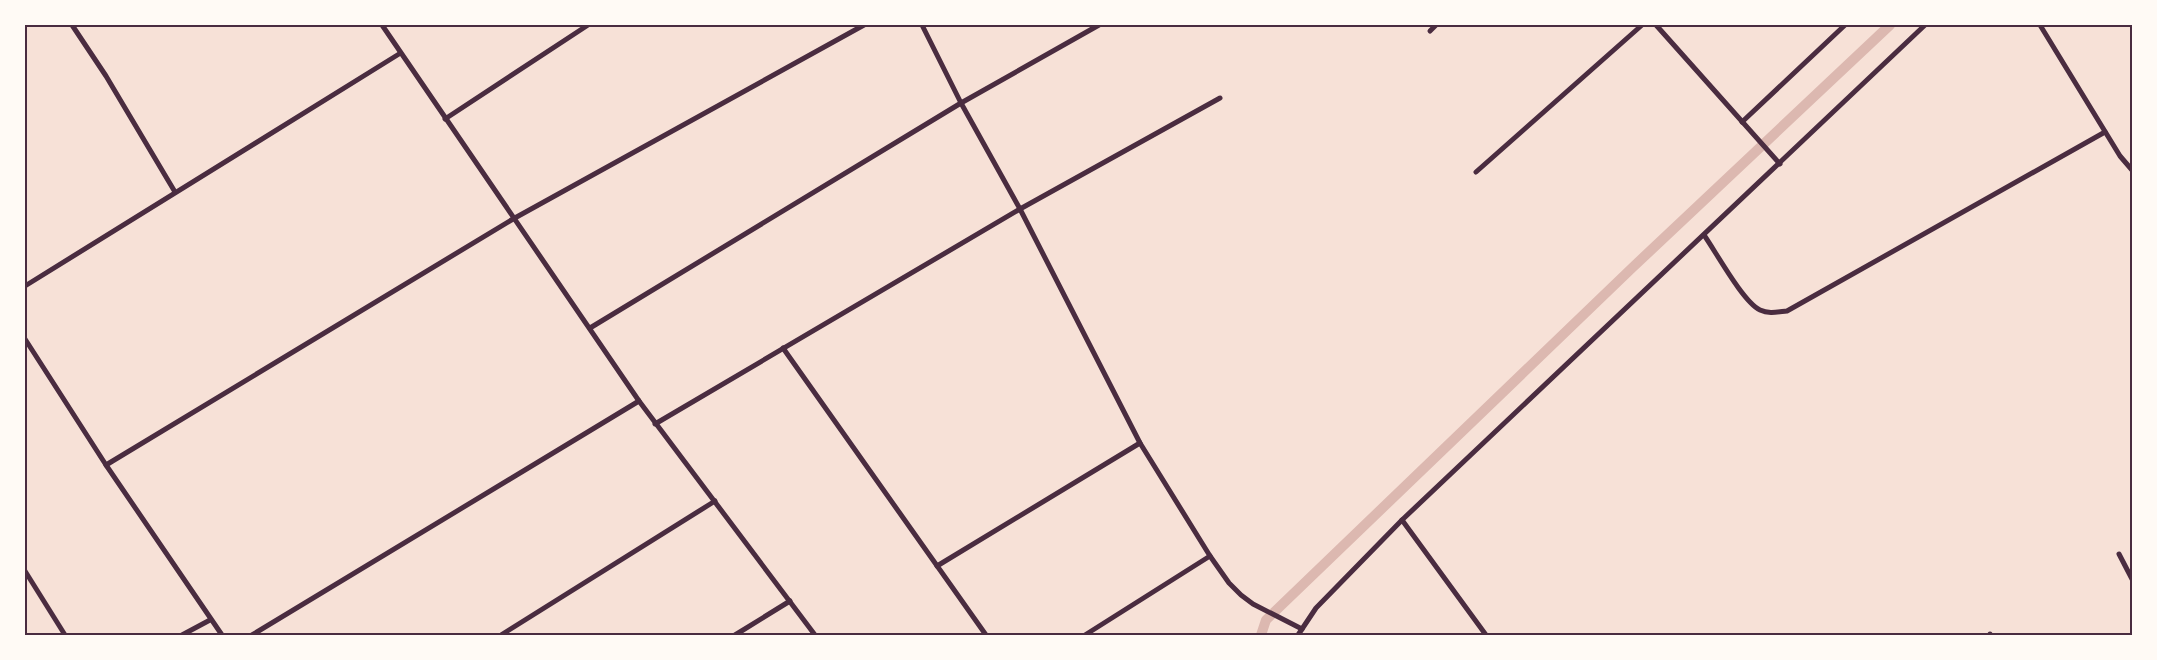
<svg xmlns="http://www.w3.org/2000/svg" width="2157" height="660" viewBox="0 0 2157 660" font-family="'PT Sans',sans-serif">
<rect width="100%" height="100%" fill="#f7e1d7"/>
<g fill="none" stroke-linecap="round" stroke-linejoin="round">
<!-- stream -->
<polyline stroke="#dcb8b0" stroke-width="10" points="1261,635 1266,620 1632,268 1890,25"/>
<!-- minor -->
<g stroke="#4a2c40" stroke-width="5">
<polyline points="72,25 106,76 175,192"/>
<polyline points="382,25 639,401 815,635"/>
<polyline points="922,25 961,103 1020,209 1140,443 1210,556 1229,583 1241,595 1253,604 1302,629"/>
<polyline points="1656,25 1780,164"/>
<polyline points="2040,25 2120,156 2132,170"/>
<polyline points="1430,31 1436,25"/>
<polyline points="445,119 588,25"/>
<polyline points="1742,122 1845,25"/>
<polyline points="1476,172 1642,25"/>
<path d="M1704,235C1716,252 1743,302 1760,310C1769,314 1777,312 1787,311L2105,132"/>
<polyline points="25,286 399,54"/>
<polyline points="590,328 961,103 1099,25"/>
<polyline points="25,339 106,465 222,635"/>
<polyline points="783,348 986,635"/>
<polyline points="655,424 1020,209 1220,98"/>
<polyline points="106,465 513,219 864,25"/>
<polyline points="1402,520 1486,635"/>
<polyline points="2119,554 2132,579"/>
<polyline points="937,566 1140,443"/>
<polyline points="25,571 65,635"/>
<polyline points="1990,634 1990,635"/>
<polyline points="182,635 210,620"/>
<polyline points="252,635 639,401"/>
<polyline points="501,635 715,501"/>
<polyline points="735,635 790,601"/>
<polyline points="1085,635 1210,556"/>
<polyline points="1298,635 1316,608 1402,520 1925,25"/>
</g>
</g>
<!-- border -->
<rect width="2157" height="660" fill="none" stroke="#fffaf5" stroke-width="52"/>
<rect x="26" y="26" width="2105" height="608" fill="none" stroke="#4a2c40" stroke-width="2"/>
</svg>
